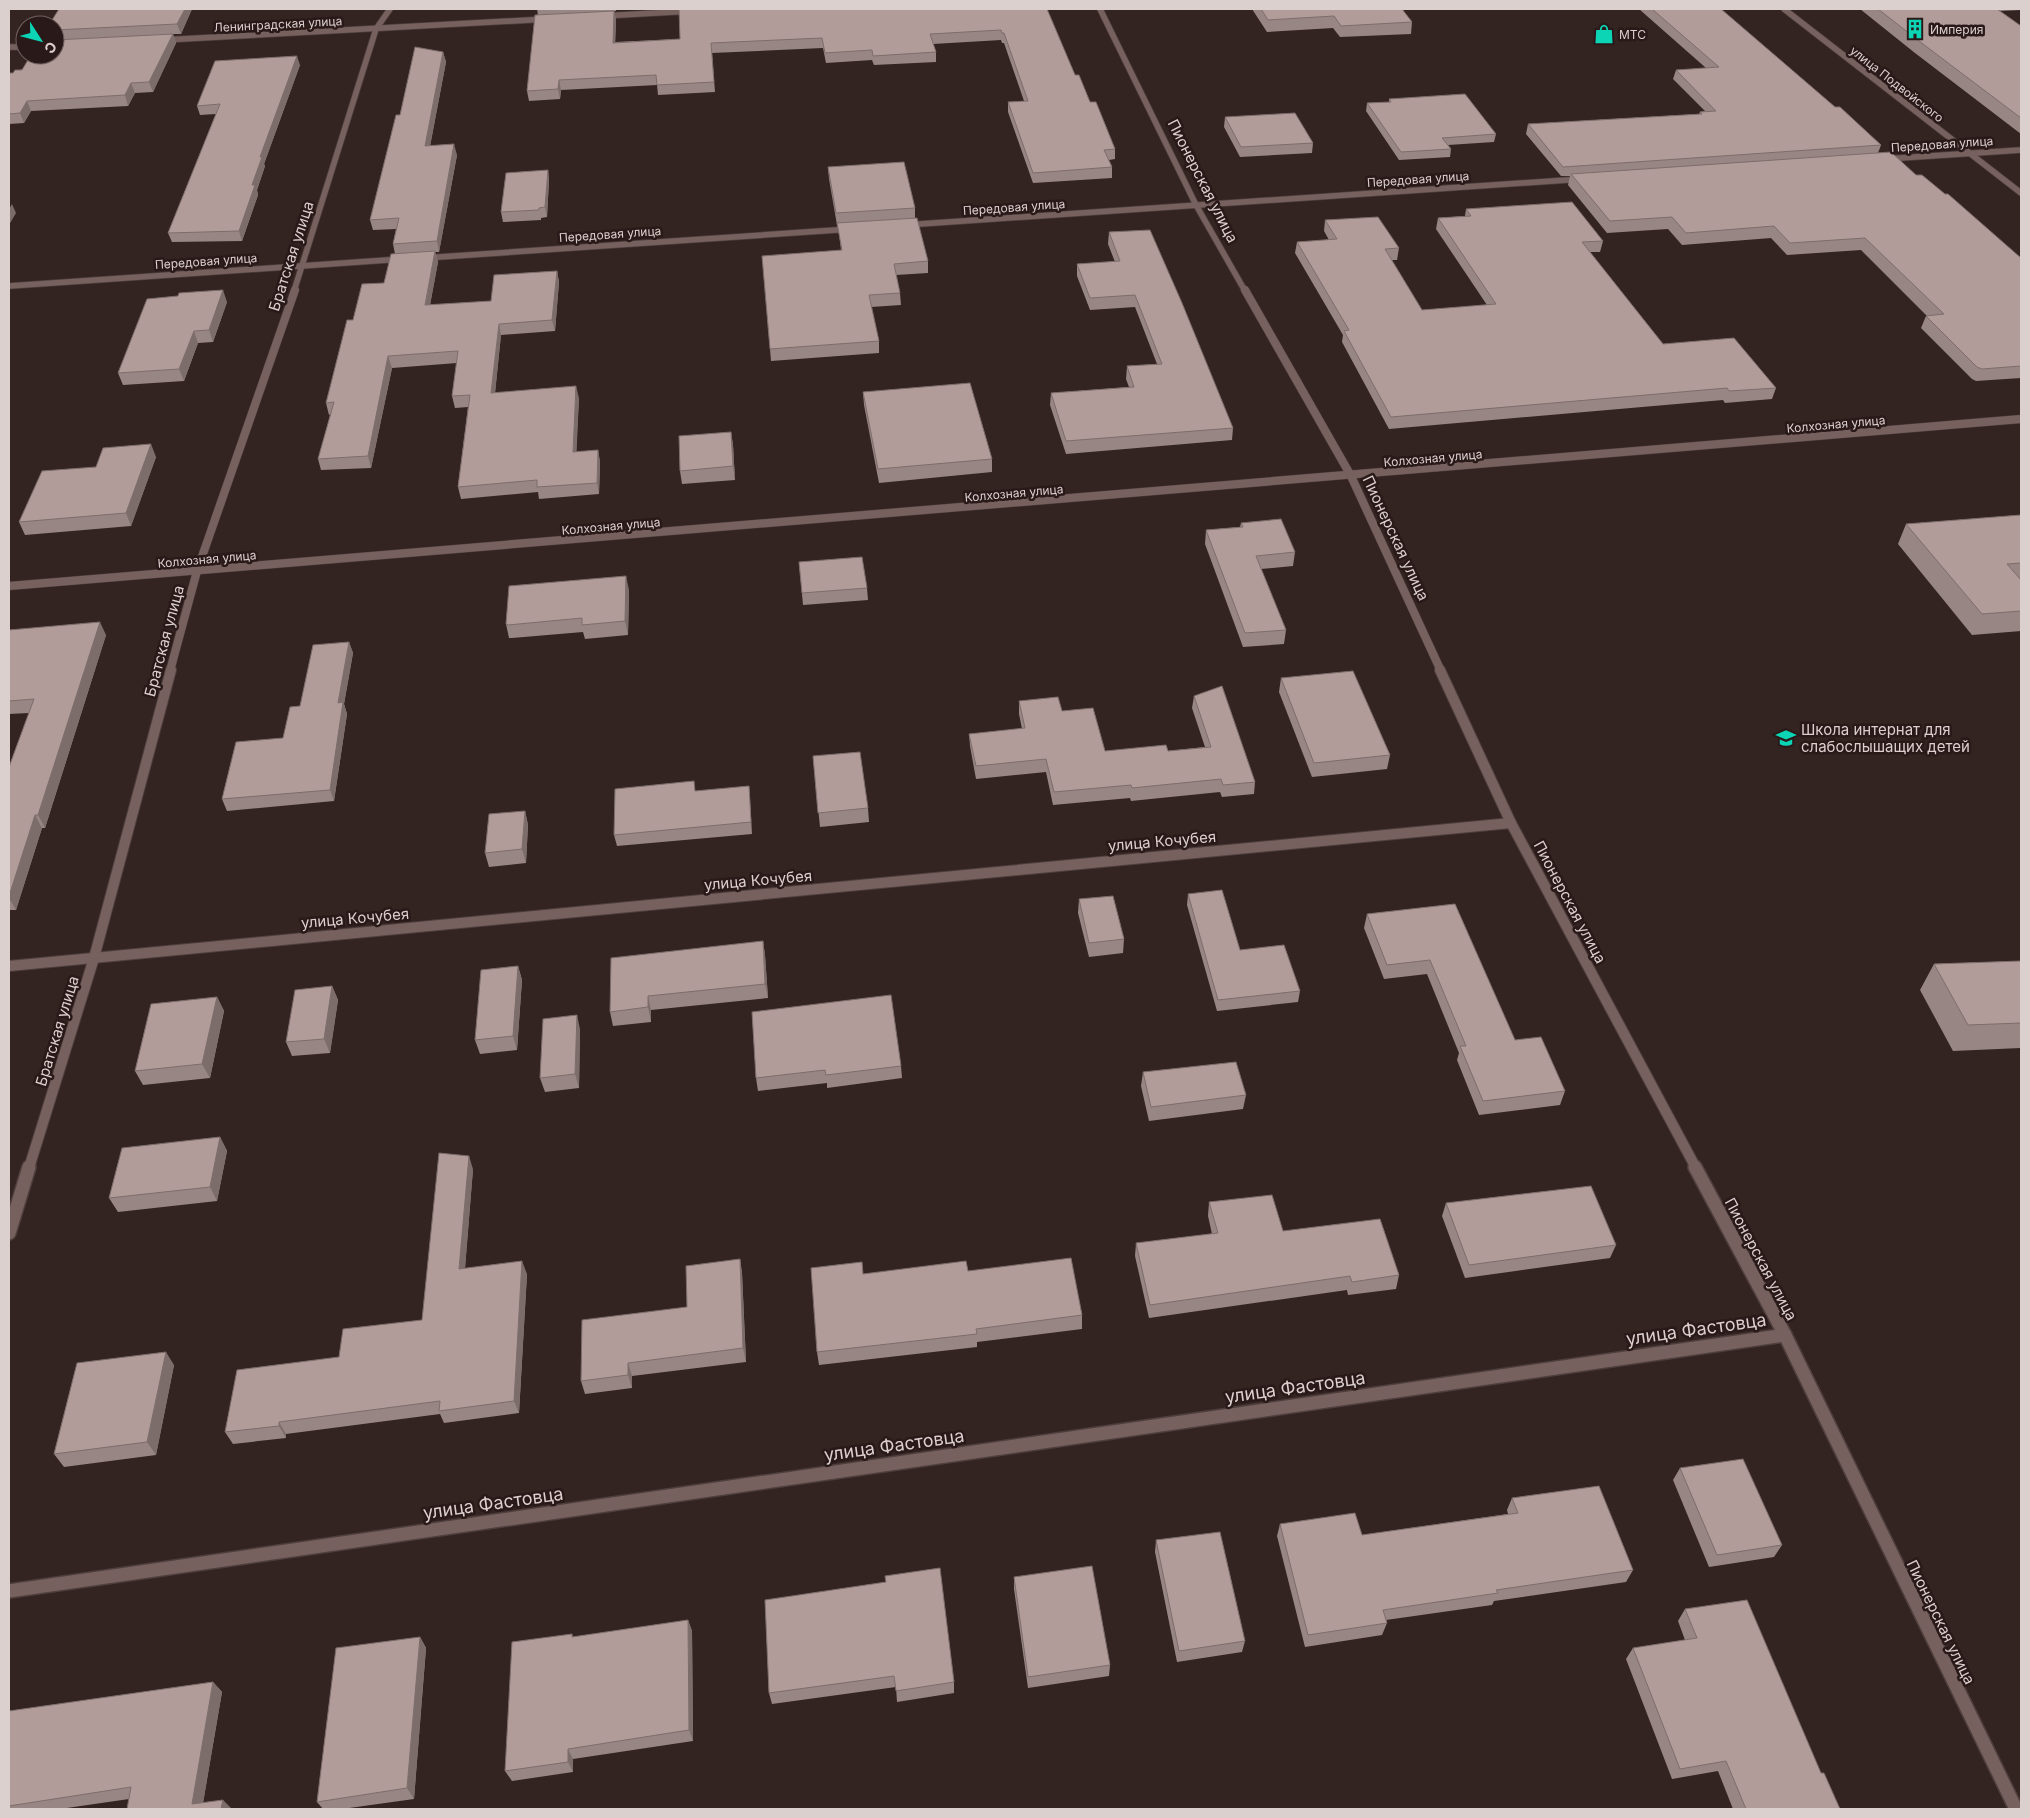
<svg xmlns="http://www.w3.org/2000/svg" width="2030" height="1818" viewBox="0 0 2030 1818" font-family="Inter,sans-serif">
<rect width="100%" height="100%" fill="#332321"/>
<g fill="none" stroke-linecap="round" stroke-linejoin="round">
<defs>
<g id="minor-far3">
<polyline points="1100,9 1196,205 1245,291"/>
<polyline points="1784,9 2021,193"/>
<polyline points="1885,159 2021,150"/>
<polyline points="905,225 1582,179"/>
<polyline points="424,258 851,229"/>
<polyline points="9,286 402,259"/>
<polyline points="294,291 376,29 390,9"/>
</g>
<g id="minor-far2">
<polyline points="1245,290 1351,476 1441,671"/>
<polyline points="9,586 2021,419"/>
<polyline points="170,671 197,571 295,290"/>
</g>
<g id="minor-far1">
<polyline points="1440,670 1511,823 1696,1168"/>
<polyline points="9,966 1511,823"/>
<polyline points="29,1168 94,958 171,670"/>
</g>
<g id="minor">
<polyline points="1695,1167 1785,1335 2016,1809"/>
<polyline points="9,1233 29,1167"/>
<polyline points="9,1591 1785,1335"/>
</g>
<g id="tertiary">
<polyline points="602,16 692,11"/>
<polyline points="163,40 548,19"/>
<polyline points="9,47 25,47"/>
</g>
</defs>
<!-- minor-far3 casing -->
<use href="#minor-far3" stroke="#4e3f3d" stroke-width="7"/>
<!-- minor-far2 casing -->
<use href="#minor-far2" stroke="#4e3f3d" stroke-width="9"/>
<!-- minor-far1 casing -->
<use href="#minor-far1" stroke="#4e3f3d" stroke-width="12"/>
<!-- minor casing -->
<use href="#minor" stroke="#4e3f3d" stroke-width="16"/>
<!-- tertiary casing -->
<use href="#tertiary" stroke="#4e3f3d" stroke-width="7"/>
<!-- minor-far3 -->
<use href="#minor-far3" stroke="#77615f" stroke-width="5.5"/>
<!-- minor-far2 -->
<use href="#minor-far2" stroke="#77615f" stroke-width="8"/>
<!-- minor-far1 -->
<use href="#minor-far1" stroke="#77615f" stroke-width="10"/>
<!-- minor -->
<use href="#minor" stroke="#77615f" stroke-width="13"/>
<!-- tertiary -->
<use href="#tertiary" stroke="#77615f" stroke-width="5.5"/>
</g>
<!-- wall -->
<g fill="#988684">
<polygon points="59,9 202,9 192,9 181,34 173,34 176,43 153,92 135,93 128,106 31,111 24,123 9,124 9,73 13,73 55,55 55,25"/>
<polygon points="537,9 616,9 616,11 614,11 616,20 615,42 680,39 1047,9 1075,75 1090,102 1115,149 1115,159 1109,160 1112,167 1112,178 1033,183 1008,112 1008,102 1024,101 1004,43 1002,43 1001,40 933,44 936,52 936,62 874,65 872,60 826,63 823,48 712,53 715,92 658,95 657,85 561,90 560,99 529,101 527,91 538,15"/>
<polygon points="1252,9 1402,9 1412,22 1411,34 1340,37 1333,28 1267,32"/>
<polygon points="1639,9 1721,9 1835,107 1881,145 1878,153 1916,175 2021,258 2021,378 1976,381 1972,379 1921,328 1926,316 1927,316 1861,250 1787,255 1771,238 1682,245 1668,229 1607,233 1568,185 1570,176 1561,176 1526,134 1528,124 1699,114 1700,112 1705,111 1673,79 1676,70 1706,68"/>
<polygon points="1860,9 2021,9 2021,10 2000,11 2021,26 2021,134 1915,53"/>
<polygon points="443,52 446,62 430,146 457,155 439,252 435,252 438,262 430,305 491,301 557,271 559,282 555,331 501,335 495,392 579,398 576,452 598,450 600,462 599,494 539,499 538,492 461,499 458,487 468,407 455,408 452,396 457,363 392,368 371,468 321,470 318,459 331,414 329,415 326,403 353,320 384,283 395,254 393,244 396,229 373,230 370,220 400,115"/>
<polygon points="300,65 264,164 265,166 257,190 258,195 242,241 172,242 168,233 216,114 200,115 197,106"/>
<polygon points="1389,99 1496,134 1494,142 1448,145 1451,149 1450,157 1399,160 1366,111 1367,103 1389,102"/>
<polygon points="1225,117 1313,143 1312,153 1240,157 1224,127"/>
<polygon points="828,167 915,208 915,218 928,261 928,273 896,275 900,293 901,305 871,307 879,341 879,353 771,361 770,349 841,250 838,225 837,225 829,179"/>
<polygon points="548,170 549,180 547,217 541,218 541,220 503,222 501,212"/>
<polygon points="1466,209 1603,241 1600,252 1590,252 1663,344 1776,388 1772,399 1725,403 1723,400 1389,429 1342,342 1343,335 1295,253 1297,242 1329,240 1324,231 1325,220 1399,248 1397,260 1392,260 1422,310 1487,305 1436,229 1438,218 1465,216"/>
<polygon points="1109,232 1233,428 1232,440 1066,454 1050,405 1051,393 1129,387 1126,379 1127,366 1157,364 1135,307 1090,310 1077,276 1077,264 1115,262 1108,244"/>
<polygon points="227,302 213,342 198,343 184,381 123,385 118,373"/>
<polygon points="863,392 992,459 992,472 879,483 864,405"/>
<polygon points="731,432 733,445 735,480 682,484 680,471"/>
<polygon points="156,457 131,526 25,535 19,522 96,467"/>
<polygon points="2021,515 2021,631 1972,635 1898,544 1906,524"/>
<polygon points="1241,523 1295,552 1293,566 1261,569 1286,630 1284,644 1243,647 1205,544 1206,530 1240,527"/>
<polygon points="799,562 867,588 868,600 803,605"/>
<polygon points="629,590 628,635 585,639 583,632 512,638 509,638 506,624"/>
<polygon points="9,630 106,635 45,828 42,828 16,910 9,910 9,767 29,713 9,714"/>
<polygon points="349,642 353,653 344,704 347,714 334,801 227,811 222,799 283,738 300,706"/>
<polygon points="1281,678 1390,755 1387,769 1312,777 1279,692"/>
<polygon points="1194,696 1255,782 1254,794 1222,797 1220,792 1131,801 1130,798 1053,805 1046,772 976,779 970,746 969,734 1022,729 1019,714 1019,701 1062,711 1105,751 1168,751 1205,747 1192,708"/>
<polygon points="813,756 868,808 869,822 820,827"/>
<polygon points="749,786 750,798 752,834 617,846 614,835"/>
<polygon points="525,811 528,825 526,863 489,867 485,853"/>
<polygon points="1188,894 1240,950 1300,991 1298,1002 1217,1011 1187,905"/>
<polygon points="1079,899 1124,939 1123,953 1089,957 1078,913"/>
<polygon points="1455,904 1515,1040 1565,1091 1560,1105 1479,1115 1457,1060 1459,1053 1427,974 1384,979 1364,928 1367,914"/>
<polygon points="763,941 765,955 768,998 651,1010 651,1022 613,1026 610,1012"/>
<polygon points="2021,961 2021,1048 1953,1051 1920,990 1934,964"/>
<polygon points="518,966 522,980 517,1050 480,1054 475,1040"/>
<polygon points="332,986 338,1000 330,1053 292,1056 286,1042"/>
<polygon points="217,997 224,1011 210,1078 143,1085 135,1071"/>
<polygon points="752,1012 901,1066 902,1078 827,1088 827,1083 758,1091 756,1078"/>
<polygon points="580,1029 579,1088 545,1092 540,1078"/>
<polygon points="1143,1072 1246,1095 1243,1109 1149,1121 1141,1086"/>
<polygon points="220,1137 227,1151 217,1201 118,1212 109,1198"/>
<polygon points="473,1169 465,1268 527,1274 519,1413 444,1423 440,1414 286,1434 286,1438 233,1444 225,1432 339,1357 422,1320"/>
<polygon points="1209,1202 1283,1231 1399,1275 1396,1289 1348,1295 1347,1290 1149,1318 1135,1256 1136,1243 1212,1234 1208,1216"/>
<polygon points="1446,1203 1616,1245 1610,1258 1465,1278 1442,1216"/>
<polygon points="740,1259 742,1273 746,1362 632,1376 632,1388 585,1394 581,1381 687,1307"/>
<polygon points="968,1271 1082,1315 1082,1329 977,1342 977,1347 819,1365 817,1352 864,1274"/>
<polygon points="174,1365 156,1455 64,1467 54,1454"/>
<polygon points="1680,1468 1782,1545 1774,1557 1709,1567 1673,1480"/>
<polygon points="1512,1498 1633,1570 1626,1582 1494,1601 1492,1605 1386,1620 1387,1623 1382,1635 1305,1647 1277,1536 1280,1524 1362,1535 1508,1514 1507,1510"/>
<polygon points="1156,1540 1245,1641 1242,1652 1177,1662 1155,1552"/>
<polygon points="1014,1577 1110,1665 1109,1676 1028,1688 1014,1589"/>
<polygon points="765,1600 954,1682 954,1693 897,1702 896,1687 772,1704 769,1693"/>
<polygon points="1685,1609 1821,1773 1840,1809 1733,1809 1718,1771 1672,1779 1626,1659 1633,1648 1685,1640 1678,1621"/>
<polygon points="688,1620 692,1631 693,1741 573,1759 573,1772 512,1781 505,1771 572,1634 573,1637"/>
<polygon points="420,1637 426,1648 414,1799 342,1809 323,1809 317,1802"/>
<polygon points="213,1682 222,1692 203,1803 129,1799 60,1809 9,1809 9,1711"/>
</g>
<!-- shaded-wall -->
<g fill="#7c6d6b">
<polygon points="185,9 192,9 181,34 177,24"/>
<polygon points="614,11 616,20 615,52 613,43"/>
<polygon points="173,34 176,43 153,92 149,82"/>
<polygon points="443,52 446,62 428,157 425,146"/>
<polygon points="297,56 300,65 264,164 265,166 257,190 258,195 242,241 239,231 260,157"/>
<polygon points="559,80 561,90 560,99 558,89"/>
<polygon points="131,83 135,93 128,106 125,95"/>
<polygon points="27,101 31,111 24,123 20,113"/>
<polygon points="454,144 457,155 439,252 437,241"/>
<polygon points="548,170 549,180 547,217 545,207"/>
<polygon points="12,204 16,213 9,225 9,209"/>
<polygon points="435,251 438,262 428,316 425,305"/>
<polygon points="557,271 559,282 555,331 552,320"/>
<polygon points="223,290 227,302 213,342 209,330"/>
<polygon points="499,324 501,335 494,404 491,393"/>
<polygon points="194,331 198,343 184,381 179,369"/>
<polygon points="388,356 392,368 371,468 368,456"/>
<polygon points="576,386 579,398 576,464 573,452"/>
<polygon points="731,432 733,445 735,480 733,466"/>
<polygon points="151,444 156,457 131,526 126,513"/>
<polygon points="598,450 600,462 599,494 597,483"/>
<polygon points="626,576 629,590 628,635 625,621"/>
<polygon points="100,622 106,635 45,828 38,815"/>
<polygon points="349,642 353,653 344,704 347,714 334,801 330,790 338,703"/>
<polygon points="525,811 528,825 526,863 522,849"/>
<polygon points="35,815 42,828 16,910 9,898 9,896"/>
<polygon points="763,941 765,955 768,998 765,984"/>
<polygon points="518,966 522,980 517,1050 513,1036"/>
<polygon points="332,986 338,1000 330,1053 324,1039"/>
<polygon points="648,996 651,1010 651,1022 648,1007"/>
<polygon points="217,997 224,1011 210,1078 202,1064"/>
<polygon points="577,1015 580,1029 579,1088 575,1074"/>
<polygon points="220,1137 227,1151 217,1201 210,1187"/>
<polygon points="469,1156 473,1169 464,1281 459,1269"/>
<polygon points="740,1259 742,1273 746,1362 743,1348"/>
<polygon points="522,1261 527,1274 519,1413 514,1401"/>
<polygon points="166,1352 174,1365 156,1455 147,1442"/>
<polygon points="628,1363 632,1376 632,1388 628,1375"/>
<polygon points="279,1422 286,1434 286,1438 279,1426"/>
<polygon points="688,1620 692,1631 693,1741 689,1730"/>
<polygon points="420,1637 426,1648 414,1799 407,1788"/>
<polygon points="213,1682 222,1692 202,1809 192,1804"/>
<polygon points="568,1749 573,1759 573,1772 568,1762"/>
<polygon points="223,1800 232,1809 221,1809"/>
</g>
<!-- building -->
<g fill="#b19c99" stroke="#7c6d6b">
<polygon points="59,9 185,9 177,24 55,30 55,25 49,25"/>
<polygon points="679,9 1047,9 1075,75 1079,75 1090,102 1096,102 1115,149 1104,150 1112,167 1033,173 1008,102 1028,101 1004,33 1002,33 1001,30 930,34 936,52 873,56 872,50 825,53 822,38 711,43 714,82 657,85 656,75 559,80 558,89 527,91 535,15 614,11 613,43 680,39"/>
<polygon points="1261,9 1402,9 1412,22 1341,26 1334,16 1268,20"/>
<polygon points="1652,9 1721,9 1835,107 1840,107 1881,145 1563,167 1528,124 1702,114 1700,112 1716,111 1676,70 1719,67"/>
<polygon points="1878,9 1997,9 2021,26 2021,118 1919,41"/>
<polygon points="173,34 149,82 131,83 125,95 27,101 20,113 9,114 9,73 13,73 15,70 22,70 31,55 55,55 55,40"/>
<polygon points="415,47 443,52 425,146 454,144 437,241 393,244 399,218 370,220 396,115 400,115"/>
<polygon points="297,56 260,157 262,157 252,185 255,185 239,231 168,233 220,104 197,106 215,61"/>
<polygon points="1465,94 1496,134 1442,138 1451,149 1401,152 1367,103 1391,102 1389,99"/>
<polygon points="1295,113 1313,143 1241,147 1225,117"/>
<polygon points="1891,152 1916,175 1922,175 1945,194 1948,194 2021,258 2021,366 1982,369 1977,367 1926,316 1944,314 1865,238 1790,243 1774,226 1686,233 1672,217 1610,221 1571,174"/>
<polygon points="904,162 915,208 836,213 828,167"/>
<polygon points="548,170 545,207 539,208 539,210 501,212 506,173"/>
<polygon points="1572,202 1603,241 1582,242 1663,344 1734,338 1776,388 1729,391 1727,388 1391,417 1344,331 1349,330 1297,242 1337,239 1325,220 1378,217 1399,248 1385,249 1422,310 1496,304 1438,218 1471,216 1466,209"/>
<polygon points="917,218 928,261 894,264 900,293 869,295 879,341 770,349 762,256 842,250 837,223"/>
<polygon points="1150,230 1182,303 1233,428 1066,441 1051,393 1134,387 1127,366 1162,364 1135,295 1090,298 1077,264 1120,261 1109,232"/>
<polygon points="435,251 425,305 491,301 494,275 557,271 552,320 499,324 491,393 576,386 573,452 598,450 597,483 537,487 537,480 458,487 470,395 452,396 458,351 388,356 368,456 318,459 334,402 326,403 347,320 353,320 362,284 384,283 391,254"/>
<polygon points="223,290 209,330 194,331 179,369 118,373 147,299 178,296 179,293"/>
<polygon points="970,383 992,459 878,469 863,392"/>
<polygon points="731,432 733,466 680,471 679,436"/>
<polygon points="151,444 126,513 19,522 42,471 96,467 103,448"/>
<polygon points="2021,515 2021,563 2007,564 2021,580 2021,611 1982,614 1906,524"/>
<polygon points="1281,519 1295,552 1256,556 1286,630 1245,633 1206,530 1243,527 1241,523"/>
<polygon points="862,557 867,588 802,593 799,562"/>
<polygon points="626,576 625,621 582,625 582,618 508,625 506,624 509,586"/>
<polygon points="100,622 38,815 35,815 9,896 9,767 34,699 9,701 9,630"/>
<polygon points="349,642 338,703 343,702 330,790 222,799 236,742 283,738 290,707 300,706 313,645"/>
<polygon points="1353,671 1390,755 1314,763 1281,678"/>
<polygon points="1222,686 1255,782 1223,785 1221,779 1132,788 1131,785 1054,792 1046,759 976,766 969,734 1025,728 1019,701 1058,697 1062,711 1093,708 1105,751 1166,745 1168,751 1211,747 1194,696"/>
<polygon points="860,752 868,808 818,813 813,756"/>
<polygon points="694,781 695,791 749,786 751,822 614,835 615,789"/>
<polygon points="525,811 522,849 485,853 489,814"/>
<polygon points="1222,890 1240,950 1284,945 1300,991 1218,1000 1188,894"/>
<polygon points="1113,896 1124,939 1089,943 1079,899"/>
<polygon points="1455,904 1515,1040 1541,1037 1565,1091 1483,1101 1460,1046 1466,1046 1430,960 1387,965 1367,914"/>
<polygon points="763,941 765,984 648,996 648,1007 610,1012 611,958"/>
<polygon points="2021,961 2021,1023 1968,1025 1934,964"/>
<polygon points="518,966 513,1036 475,1040 481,970"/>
<polygon points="332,986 324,1039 286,1042 295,990"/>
<polygon points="891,995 901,1066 826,1075 825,1070 756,1078 752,1012"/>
<polygon points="217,997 202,1064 135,1071 151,1004"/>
<polygon points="577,1015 575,1074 540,1078 543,1019"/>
<polygon points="1236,1062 1246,1095 1151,1107 1143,1072"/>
<polygon points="220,1137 210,1187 109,1198 122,1148"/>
<polygon points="439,1153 469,1156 459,1269 522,1261 514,1401 439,1411 440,1401 279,1422 279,1426 225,1432 237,1370 339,1357 343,1329 422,1320"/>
<polygon points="1591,1186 1616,1245 1469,1265 1446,1203"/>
<polygon points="1272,1195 1283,1231 1380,1219 1399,1275 1352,1282 1350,1276 1150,1305 1136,1243 1218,1233 1209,1202"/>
<polygon points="1071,1258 1082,1315 976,1329 977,1334 817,1352 811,1268 862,1262 863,1274 966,1261 968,1271"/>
<polygon points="740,1259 743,1348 628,1363 628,1375 581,1381 582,1320 687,1307 686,1266"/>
<polygon points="166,1352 147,1442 54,1454 77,1363"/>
<polygon points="1743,1459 1782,1545 1717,1555 1680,1468"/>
<polygon points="1599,1486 1633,1570 1496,1590 1498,1593 1383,1610 1387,1623 1308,1635 1280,1524 1355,1513 1362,1535 1518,1513 1512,1498"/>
<polygon points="1220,1532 1245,1641 1179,1651 1156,1540"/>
<polygon points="1092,1566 1110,1665 1028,1677 1014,1577"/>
<polygon points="940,1568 954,1682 896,1691 894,1676 769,1693 765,1600 886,1582 885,1576"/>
<polygon points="1747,1600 1821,1773 1824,1773 1840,1809 1746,1809 1726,1761 1680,1769 1633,1648 1697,1638 1685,1609"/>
<polygon points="688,1620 689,1730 568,1749 568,1762 505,1771 512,1642 572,1634 572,1637"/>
<polygon points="420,1637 407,1788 317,1802 336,1648"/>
<polygon points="213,1682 192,1804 223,1800 221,1809 127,1809 131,1787 9,1806 9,1711"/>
</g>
<!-- icons -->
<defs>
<symbol id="building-bare" viewBox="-9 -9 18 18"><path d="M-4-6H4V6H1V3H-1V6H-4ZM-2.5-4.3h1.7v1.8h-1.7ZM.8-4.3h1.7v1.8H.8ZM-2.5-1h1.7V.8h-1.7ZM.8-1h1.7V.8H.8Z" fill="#0bd5b5" stroke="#291918" stroke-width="2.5" paint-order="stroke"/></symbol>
<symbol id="shop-bare" viewBox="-9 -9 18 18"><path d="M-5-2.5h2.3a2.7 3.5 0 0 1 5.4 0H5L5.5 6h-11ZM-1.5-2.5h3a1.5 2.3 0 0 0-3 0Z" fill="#0bd5b5" stroke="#291918" stroke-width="2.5" paint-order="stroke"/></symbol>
<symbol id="school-bare" viewBox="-9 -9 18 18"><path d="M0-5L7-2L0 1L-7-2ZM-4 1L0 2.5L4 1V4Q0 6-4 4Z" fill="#0bd5b5" stroke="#291918" stroke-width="2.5" paint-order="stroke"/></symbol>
</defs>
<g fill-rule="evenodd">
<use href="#building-bare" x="1901" y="15" width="28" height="28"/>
<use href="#shop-bare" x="1590" y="20" width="28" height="28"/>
<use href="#school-bare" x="1772" y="724" width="28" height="28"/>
</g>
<g text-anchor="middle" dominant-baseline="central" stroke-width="5" stroke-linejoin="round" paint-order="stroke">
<!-- far-street labels -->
<g font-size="12" fill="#dcd0cf" stroke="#291918">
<text transform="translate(278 24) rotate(-3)">Ленинградская улица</text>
<text transform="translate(1897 84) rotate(38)">улица Подвойского</text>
<text transform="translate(1942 144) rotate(-4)">Передовая улица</text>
<text transform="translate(1418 179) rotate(-4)">Передовая улица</text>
<text transform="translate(1014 207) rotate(-4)">Передовая улица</text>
<text transform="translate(610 234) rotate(-4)">Передовая улица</text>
<text transform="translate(206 261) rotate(-4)">Передовая улица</text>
<text transform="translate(1836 424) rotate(-5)">Колхозная улица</text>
<text transform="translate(1433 458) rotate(-5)">Колхозная улица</text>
<text transform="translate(1014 493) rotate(-5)">Колхозная улица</text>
<text transform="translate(611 526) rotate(-5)">Колхозная улица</text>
<text transform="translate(207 559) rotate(-5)">Колхозная улица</text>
</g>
<!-- far-poi labels -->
<g font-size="12" fill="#dcd0cf" stroke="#291918" text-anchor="start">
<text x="1930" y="29">Империя</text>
<text x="1619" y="34">МТС</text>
</g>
<!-- street labels -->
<g font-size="15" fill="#dcd0cf" stroke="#291918">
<text transform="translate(1203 181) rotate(63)">Пионерская улица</text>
<text transform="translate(291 256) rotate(-72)">Братская улица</text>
<text transform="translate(1396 538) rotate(65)">Пионерская улица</text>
<text transform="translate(164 641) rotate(-75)">Братская улица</text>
<text transform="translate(1162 841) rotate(-5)">улица Кочубея</text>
<text transform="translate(758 880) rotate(-5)">улица Кочубея</text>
<text transform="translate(1570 902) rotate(62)">Пионерская улица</text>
<text transform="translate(355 918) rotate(-5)">улица Кочубея</text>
<text transform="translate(57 1031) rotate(-73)">Братская улица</text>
<text transform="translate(1761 1259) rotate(62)">Пионерская улица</text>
<text transform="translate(1941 1622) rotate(64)">Пионерская улица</text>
</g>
<!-- poi labels -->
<g font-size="15" fill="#dcd0cf" stroke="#291918" text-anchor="start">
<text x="1801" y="729">Школа интернат для<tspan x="1801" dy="17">слабослышащих детей</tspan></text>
</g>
<!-- near-street labels -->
<g font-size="18" fill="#dcd0cf" stroke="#291918">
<text transform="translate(1696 1329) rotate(-8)">улица Фастовца</text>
<text transform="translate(1295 1387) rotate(-8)">улица Фастовца</text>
<text transform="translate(894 1445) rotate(-8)">улица Фастовца</text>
<text transform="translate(493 1503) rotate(-8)">улица Фастовца</text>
</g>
</g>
<!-- border -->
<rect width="2030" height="1818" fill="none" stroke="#dcd0cf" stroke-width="20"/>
<!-- north arrow -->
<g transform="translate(40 40) rotate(126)"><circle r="24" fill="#291918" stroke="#716261"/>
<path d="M0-4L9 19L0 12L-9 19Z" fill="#0bd5b5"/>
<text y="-8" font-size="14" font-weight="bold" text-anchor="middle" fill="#dcd0cf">С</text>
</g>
</svg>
